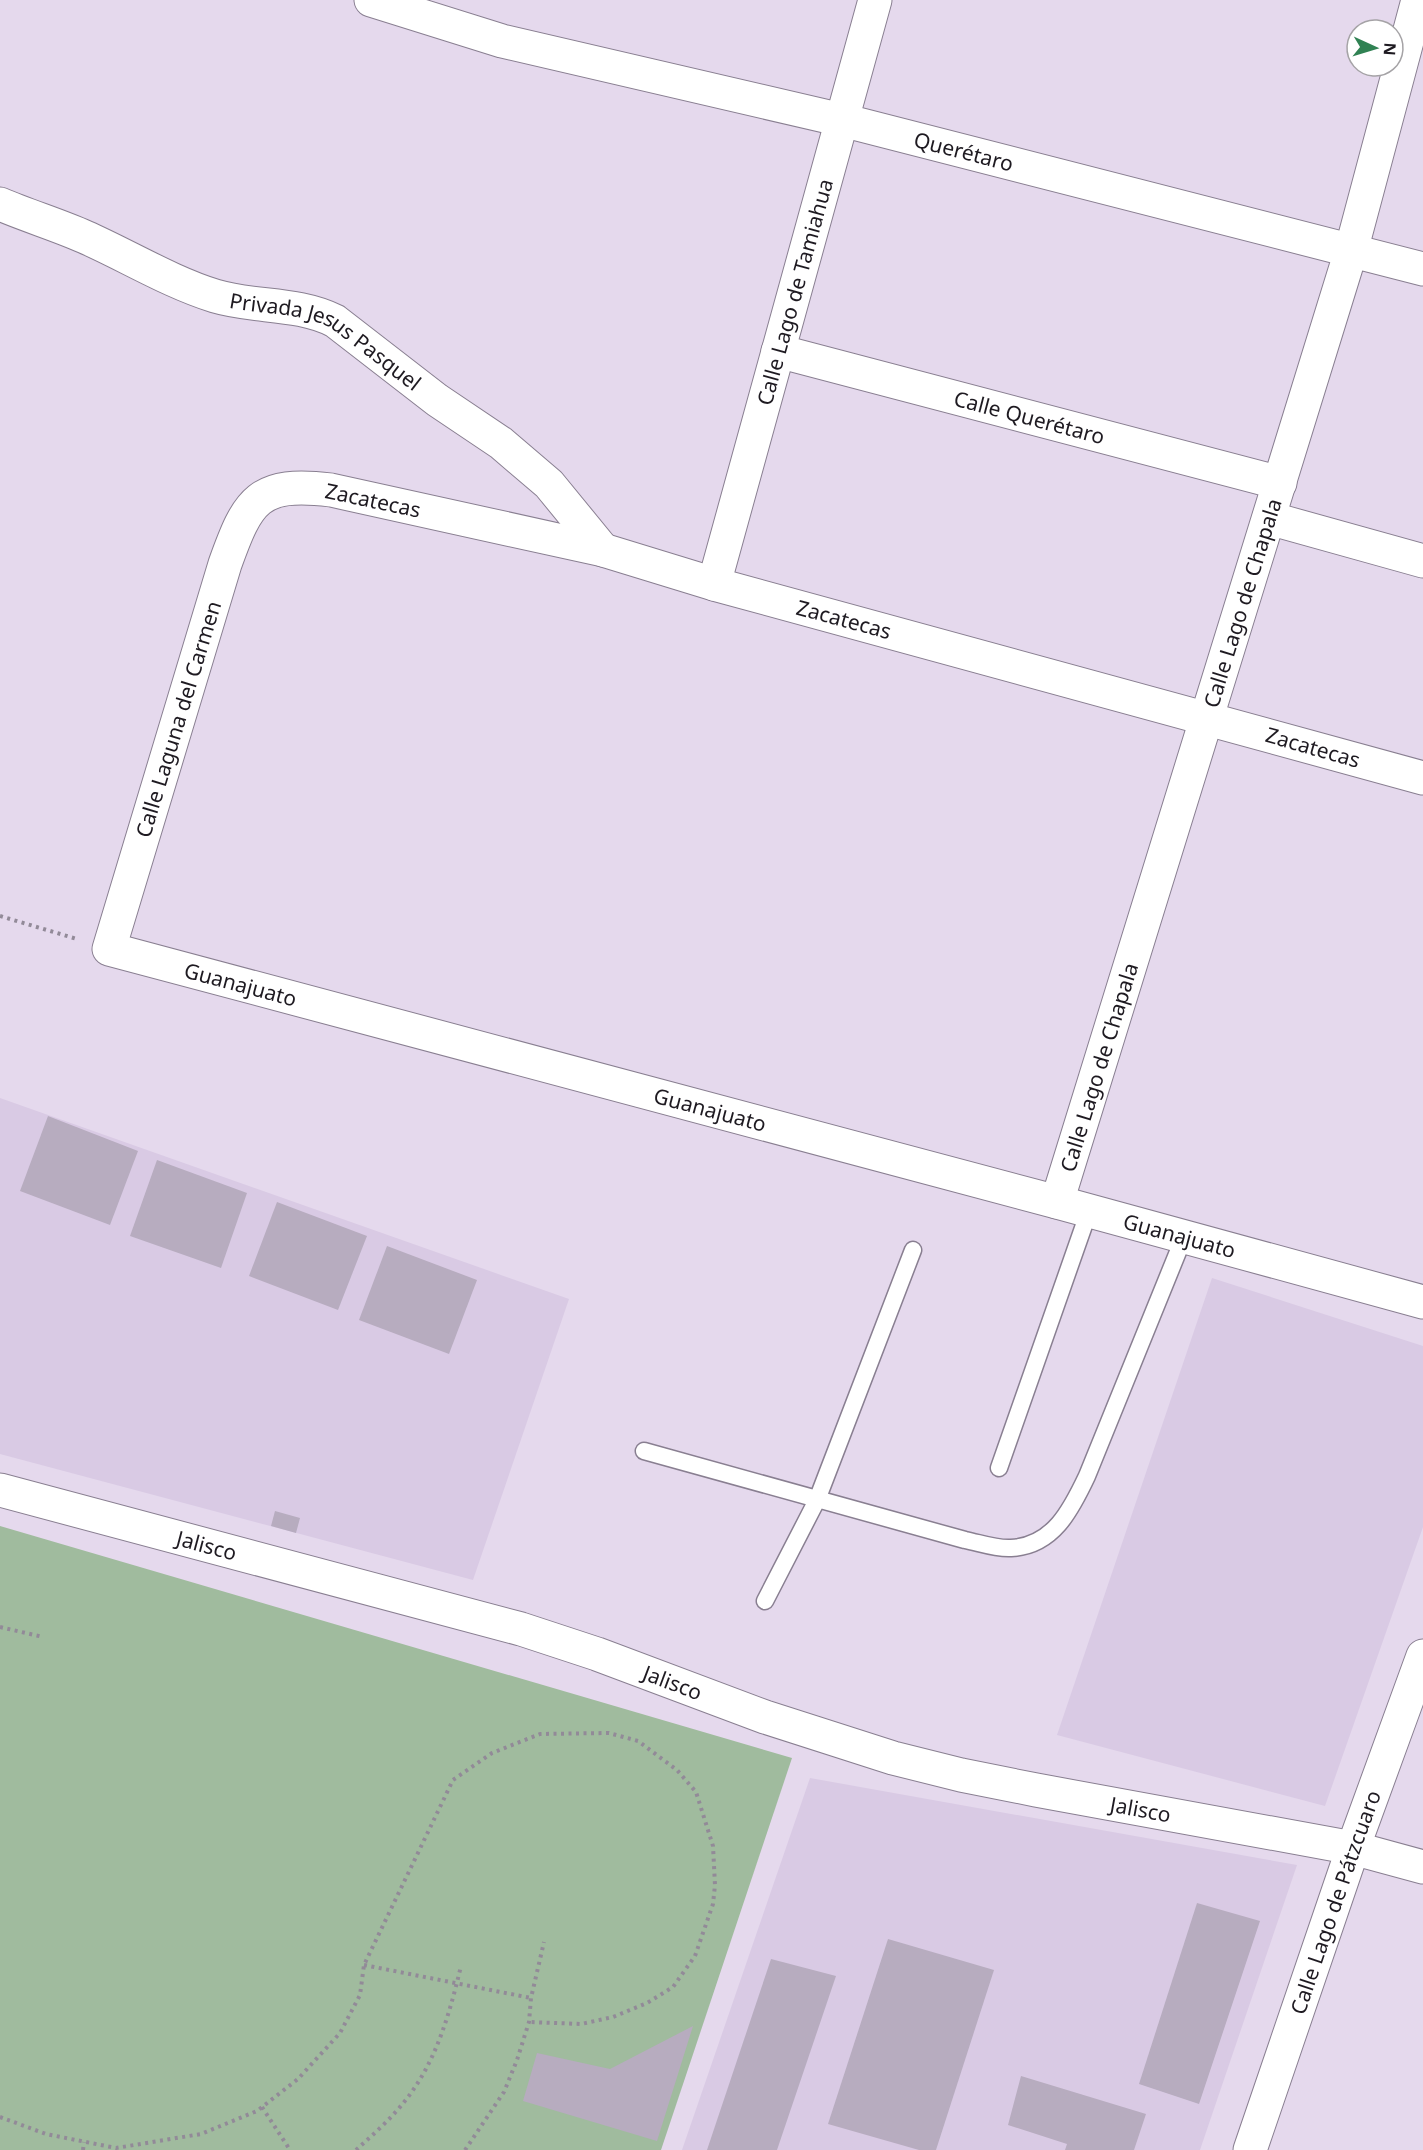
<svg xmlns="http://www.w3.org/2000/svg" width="1423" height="2150" viewBox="0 0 1423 2150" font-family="'Noto Sans',sans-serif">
<rect width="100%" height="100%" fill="#e5d9ed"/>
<!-- built -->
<g fill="#d9cae4">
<polygon points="0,1098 569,1299 473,1580 0,1454"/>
<polygon points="1212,1278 1423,1346 1423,1527 1325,1806 1057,1735"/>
<polygon points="810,1778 1297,1865 1200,2150 682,2150"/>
</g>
<!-- green -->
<polygon fill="#a0bb9e" points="0,1526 792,1758 661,2150 0,2150"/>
<!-- building -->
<g fill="#b7acbf">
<polygon points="48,1116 138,1151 110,1225 20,1191"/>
<polygon points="157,1160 247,1193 221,1268 130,1236"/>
<polygon points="277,1202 367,1236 338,1310 249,1276"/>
<polygon points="387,1246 477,1280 449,1354 359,1320"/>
<polygon points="275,1511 300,1518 296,1533 271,1526"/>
<polygon points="1197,1903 1260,1921 1199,2104 1139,2084"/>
<polygon points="888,1939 994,1970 936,2150 919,2150 828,2124"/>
<polygon points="771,1959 836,1976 777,2150 707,2150"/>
<polygon points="693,2026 657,2141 523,2101 537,2053 610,2069"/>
<polygon points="1021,2076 1146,2114 1134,2150 1065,2150 1067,2144 1008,2125"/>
</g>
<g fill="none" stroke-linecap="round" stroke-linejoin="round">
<defs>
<g id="service">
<path d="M644,1451L965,1540C980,1543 996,1549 1011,1548C1053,1546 1071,1510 1087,1476L1184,1237"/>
<polyline points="999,1468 1089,1211"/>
<polyline points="765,1601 817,1500 913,1250"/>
</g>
<g id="minor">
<path id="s1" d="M371,0L502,41L842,120L1423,269"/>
<path id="s2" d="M0,204C28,216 58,225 85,237C128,256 170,282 215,296C255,308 297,302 335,321L437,400L501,443L549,484L603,550"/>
<path id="s3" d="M778,351L1280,483"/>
<polyline points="1269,518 1423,561"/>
<path id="s4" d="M714,584L875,0"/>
<path id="s5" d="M1423,778L714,584L603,550L331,490C258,481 248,500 225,564L109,949L1057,1202L1423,1302"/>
<path id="s6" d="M1057,1202L1351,251L1418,0"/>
<path id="s7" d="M0,1490L521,1629L597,1654L765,1717L893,1758L961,1775L1036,1790L1353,1848L1423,1867"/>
<path id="s8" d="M1250,2150L1353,1848L1423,1656"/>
</g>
</defs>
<!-- service casing -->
<use href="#service" stroke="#897f91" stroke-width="19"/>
<!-- minor casing -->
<use href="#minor" stroke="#897f91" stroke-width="35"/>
<!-- path -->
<g stroke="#928a98" stroke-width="4" stroke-dasharray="3 4.5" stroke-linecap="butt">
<polyline points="0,916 77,939"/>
<polyline points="0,1627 43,1637"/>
<polyline points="364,1965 531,1998"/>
<polyline points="262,2107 290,2150"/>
<polyline points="0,2117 46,2134 116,2148 201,2134 257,2111 298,2079 340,2033 360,1995 364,1965 453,1780 492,1753 540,1734 609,1733 638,1741 677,1770 696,1792 713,1846 715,1885 713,1904 695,1956 673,1987 647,2003 613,2017 581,2024 529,2022"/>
<polyline points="83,2150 84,2142"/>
<path d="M356,2150C374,2134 393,2117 408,2097C437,2059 450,2012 461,1966"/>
<polyline points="465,2150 504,2092 517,2060 529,2022 531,1998 544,1942"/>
</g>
<!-- service -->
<use href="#service" stroke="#fff" stroke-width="16"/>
<!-- minor -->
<use href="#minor" stroke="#fff" stroke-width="33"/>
</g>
<g text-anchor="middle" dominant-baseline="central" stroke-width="6" stroke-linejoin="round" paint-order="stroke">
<!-- street labels -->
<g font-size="21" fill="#1e1a21" stroke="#fff">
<text stroke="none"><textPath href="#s1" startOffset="612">Querétaro</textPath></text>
<text stroke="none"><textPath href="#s4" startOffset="303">Calle Lago de Tamiahua</textPath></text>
<text stroke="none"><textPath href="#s2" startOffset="356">Privada Jesus Pasquel</textPath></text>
<text stroke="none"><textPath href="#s3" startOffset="260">Calle Querétaro</textPath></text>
<text transform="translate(373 500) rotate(12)">Zacatecas</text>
<text stroke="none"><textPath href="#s6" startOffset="627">Calle Lago de Chapala</textPath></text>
<text transform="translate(844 619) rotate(15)">Zacatecas</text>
<text transform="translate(178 719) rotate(-73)">Calle Laguna del Carmen</text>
<text transform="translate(1313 747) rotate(16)">Zacatecas</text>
<text stroke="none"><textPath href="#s5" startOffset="1816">Guanajuato</textPath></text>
<text stroke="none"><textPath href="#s6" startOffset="141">Calle Lago de Chapala</textPath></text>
<text stroke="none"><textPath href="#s5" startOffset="2302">Guanajuato</textPath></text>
<text stroke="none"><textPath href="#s5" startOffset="2788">Guanajuato</textPath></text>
<text stroke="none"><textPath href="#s7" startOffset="214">Jalisco</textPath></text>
<text stroke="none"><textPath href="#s7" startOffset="700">Jalisco</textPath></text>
<text stroke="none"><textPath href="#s7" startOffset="1186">Jalisco</textPath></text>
<text stroke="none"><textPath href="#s8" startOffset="262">Calle Lago de Pátzcuaro</textPath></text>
</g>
</g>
<!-- north arrow -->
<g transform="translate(1375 48) rotate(94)"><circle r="28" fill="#ffffff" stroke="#a5a3a6" stroke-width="1.5"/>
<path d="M0-4.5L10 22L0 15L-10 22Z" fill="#308253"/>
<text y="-9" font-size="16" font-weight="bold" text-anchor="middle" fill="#1e1a21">N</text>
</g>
</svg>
